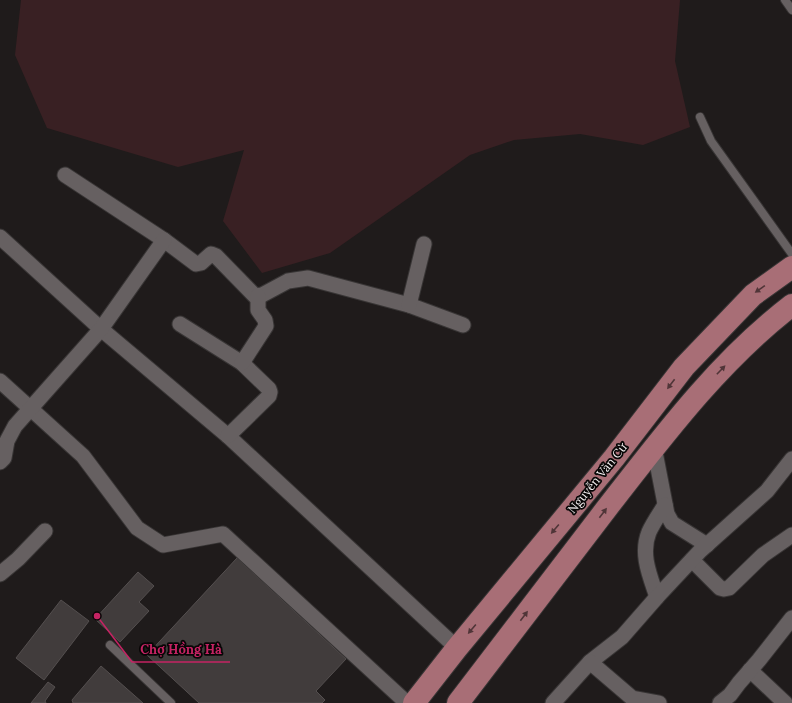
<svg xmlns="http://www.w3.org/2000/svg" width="792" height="703" viewBox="0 0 792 703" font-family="Lora,serif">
<rect width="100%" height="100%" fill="#1f1b1b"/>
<!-- green -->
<polygon fill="#392023" points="21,0 680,0 675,61 690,127 643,145 580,134 514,140 470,155 330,253 262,273 223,221 244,150 178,167 47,128 15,55"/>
<!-- building -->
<g fill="#413c3c" stroke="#544f4f">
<polygon points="237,558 346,659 316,691 325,700 322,703 199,703 147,655"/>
<polygon points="138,572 154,586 139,602 149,611 120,642 95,619"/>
<polygon points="61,600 89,621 44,680 16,658"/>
<polygon points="101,666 143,703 73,703 72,700"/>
<polygon points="48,682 55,687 45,701 46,703 31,703"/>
</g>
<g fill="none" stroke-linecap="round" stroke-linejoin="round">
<defs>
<g id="service">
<polyline points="785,0 792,10"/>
<polyline points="700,117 711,141 792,254"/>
<polyline points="110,645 171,703"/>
</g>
<g id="minor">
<polyline points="65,175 164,240 196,264 201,263 211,254 216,256 255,296 262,295 288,281 308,278 409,305 463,325"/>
<polyline points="0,237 101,329 228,436 457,648"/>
<polyline points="409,305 424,244"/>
<polyline points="180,324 242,363 269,389 270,392 269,396 228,436"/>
<polyline points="242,363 266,326 265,320 258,310 258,296"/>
<polyline points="0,381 83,456 137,528 163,545 223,534 407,703"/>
<polyline points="654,447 667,514 672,523 707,545"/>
<polyline points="0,462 4,458 7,441 15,426 101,329 164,240"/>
<polyline points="692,560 720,588 724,589 729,588 763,555 792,535"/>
<polyline points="0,574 18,559 45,531"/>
<path d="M657,597C650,576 640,554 649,532C653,523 660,513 665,505"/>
<polyline points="590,662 622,637 657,597 700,551 767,491 792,459"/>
<polyline points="750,670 785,703"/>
<polyline points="553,703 590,662 632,698 659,703"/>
<polyline points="720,703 730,695 739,683 759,660 792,618"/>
</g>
<g id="primary">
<polyline points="414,703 457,648 614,458 684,367 753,295 792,267"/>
<path d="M458,703C508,638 557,573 607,508C663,436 719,361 792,305"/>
</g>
</defs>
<!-- service casing -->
<use href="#service" stroke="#383535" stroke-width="10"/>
<!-- minor casing -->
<use href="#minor" stroke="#383535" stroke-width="17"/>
<!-- primary casing -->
<use href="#primary" stroke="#383535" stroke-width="24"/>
<!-- service -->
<use href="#service" stroke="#666061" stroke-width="8"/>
<!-- minor -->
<use href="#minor" stroke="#666061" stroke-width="15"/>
<!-- primary -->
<use href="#primary" stroke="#a86e76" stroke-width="22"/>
</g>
<!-- one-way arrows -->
<defs><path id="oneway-solid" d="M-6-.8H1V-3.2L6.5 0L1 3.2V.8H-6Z"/></defs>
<g fill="#503538">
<use href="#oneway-solid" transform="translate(760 289) rotate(145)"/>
<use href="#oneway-solid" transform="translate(721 370) rotate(-46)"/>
<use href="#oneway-solid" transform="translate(671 384) rotate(127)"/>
<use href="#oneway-solid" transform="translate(603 513) rotate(-53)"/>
<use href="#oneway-solid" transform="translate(555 529) rotate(130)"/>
<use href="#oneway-solid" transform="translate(524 616) rotate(-53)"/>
<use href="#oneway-solid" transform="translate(472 629) rotate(130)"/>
</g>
<g text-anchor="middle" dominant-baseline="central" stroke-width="3.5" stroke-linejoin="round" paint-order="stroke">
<!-- street labels -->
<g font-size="12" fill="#f5f1f2" stroke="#080606">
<text transform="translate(597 478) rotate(-51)">Nguyễn Văn Cừ</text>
</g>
</g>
<!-- callouts -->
<path fill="none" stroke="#c52363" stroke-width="1.5" d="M97 616L132 662H230"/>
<circle fill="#c52363" stroke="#080606" stroke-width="1.5" cx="97" cy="616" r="4"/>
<g font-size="13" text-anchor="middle" font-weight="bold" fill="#c52363" stroke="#080606" stroke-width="3.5" stroke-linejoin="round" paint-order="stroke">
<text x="181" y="654">Chợ Hồng Hà</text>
</g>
</svg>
